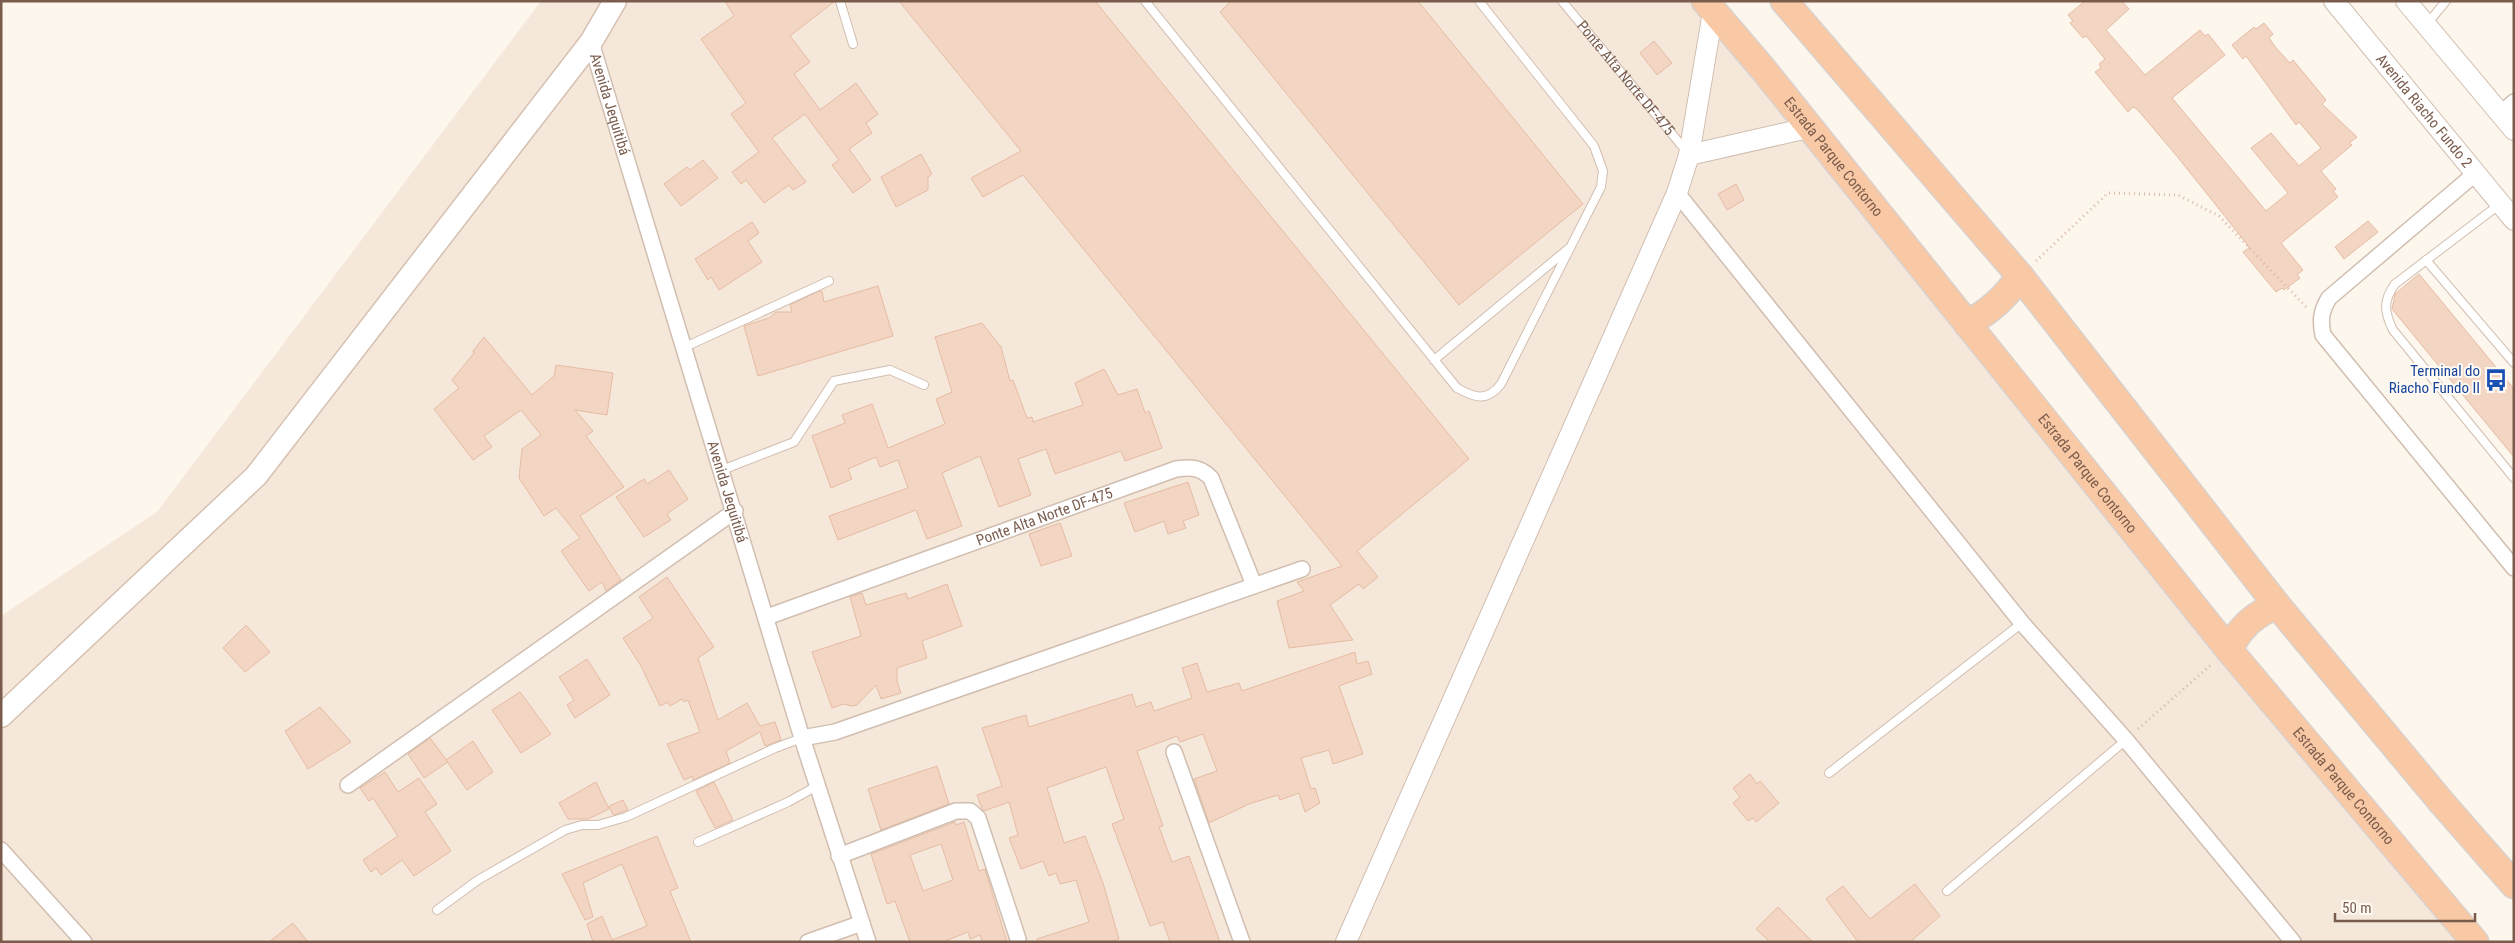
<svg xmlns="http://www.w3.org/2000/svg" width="2515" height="943" viewBox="0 0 2515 943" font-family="'Roboto Condensed',sans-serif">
<rect width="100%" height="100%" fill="#fdf6ec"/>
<!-- residential -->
<polygon fill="#f5e8da" points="541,1 1691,1 2472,942 1,942 1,616 157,512"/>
<!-- building -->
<g fill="#f3d5c3" stroke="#e6bba3" fill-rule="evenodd">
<polygon points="725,1 835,1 790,36 810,62 794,74 820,110 856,83 878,114 866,123 872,133 849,149 871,180 853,193 832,165 839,160 805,114 772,138 806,182 793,190 789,185 764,203 746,180 741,184 732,172 759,152 731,114 746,103 701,39 734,16"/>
<polygon points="899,1 1095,1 1469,459 1357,551 1378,577 1363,589 1359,584 1330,605 1353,640 1289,648 1277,601 1304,591 1297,582 1342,566 1023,175 983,197 971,178 1021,151"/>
<polygon points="1231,1 1418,1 1583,204 1459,305 1220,12"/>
<polygon points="2085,1 2122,1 2129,9 2106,30 2145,75 2200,30 2205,36 2208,34 2225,55 2172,98 2266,211 2288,193 2251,148 2271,133 2299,166 2321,148 2299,122 2296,125 2246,56 2243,59 2232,45 2254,27 2256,29 2264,23 2273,34 2269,38 2276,48 2290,63 2293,60 2326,100 2322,104 2357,137 2349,143 2352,145 2321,171 2336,189 2333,191 2338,197 2281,243 2303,270 2297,275 2300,278 2284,290 2282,288 2276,292 2243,252 2249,248 2247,244 2176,155 2137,109 2133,107 2128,112 2095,72 2101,68 2099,64 2105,59 2086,36 2083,38 2070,23 2073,21 2068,15"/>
<polygon points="1654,41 1672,63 1657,75 1640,53"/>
<polygon points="921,154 932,174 928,177 928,190 896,207 881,177"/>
<polygon points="703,160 718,178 681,206 664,184 687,167 690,170"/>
<polygon points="1736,184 1744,200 1727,210 1718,194"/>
<polygon points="2368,221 2378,232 2344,259 2335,247"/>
<polygon points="752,222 759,233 748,241 762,262 719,290 711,277 708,280 695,259"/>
<polygon points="2419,274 2514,389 2514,457 2392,309 2395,294"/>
<polygon points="878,286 893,336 758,376 744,326 769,318 776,312 792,312 790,305 817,292 822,291 824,302"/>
<polygon points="982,323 1001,347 1010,381 1013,380 1027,418 1032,417 1033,422 1083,405 1075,383 1104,369 1118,395 1137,389 1145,413 1149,411 1162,448 1125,461 1121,451 1055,474 1046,449 1018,459 1031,495 999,507 980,456 942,473 962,526 927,539 916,510 838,540 829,516 908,488 898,460 880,467 876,457 848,469 852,479 831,488 812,436 845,423 842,415 872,404 888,448 945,424 936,399 952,392 935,337"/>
<polygon points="484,337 532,395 554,376 556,365 613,373 607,415 575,410 593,431 586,436 624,487 580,516 621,580 606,591 602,582 589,591 561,551 580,538 556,508 544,516 519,478 522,449 541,435 521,410 484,436 492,447 473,460 434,409 459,388 452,380 474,353 473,351"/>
<polygon points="669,470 688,499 667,514 671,520 644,537 616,497 644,479 647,484"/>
<polygon points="1188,482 1199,515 1183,521 1186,528 1168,534 1164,521 1135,532 1124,503"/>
<polygon points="1060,523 1072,556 1041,566 1029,534"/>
<polygon points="667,577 714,647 698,658 718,720 747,703 760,726 775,722 781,740 765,746 760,732 726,751 730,763 693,780 693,776 684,780 667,744 700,732 688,700 684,702 682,699 670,706 668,702 660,706 641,666 623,638 653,618 639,597"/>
<polygon points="947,584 962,626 922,641 927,658 897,668 897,681 901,693 881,699 876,685 857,705 852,706 844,704 832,708 812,652 861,636 850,597 862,593 866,605 906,593 908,599"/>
<polygon points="246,625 270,652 245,672 223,648"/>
<polygon points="1355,652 1357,664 1368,661 1372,674 1339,686 1363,754 1333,764 1329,750 1301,758 1311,789 1315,788 1320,803 1305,812 1299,793 1280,800 1278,795 1249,804 1209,823 1194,779 1217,771 1203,734 1180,742 1177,736 1137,751 1163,826 1159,827 1172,862 1189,856 1220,942 1170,942 1163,922 1150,926 1112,824 1124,819 1106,767 1047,788 1064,843 1085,836 1103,883 1119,939 1110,942 1038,942 1037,939 1089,922 1076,880 1060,884 1056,873 1049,876 1043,861 1021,869 1009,838 1018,835 1009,802 984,811 982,809 977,795 1002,786 982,728 1026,715 1029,727 1132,694 1136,707 1151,702 1154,711 1192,698 1182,668 1197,663 1207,692 1239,683 1242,691"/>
<polygon points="587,659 610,695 575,718 567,705 574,700 559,677"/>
<polygon points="520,692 551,734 521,753 492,710"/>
<polygon points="320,707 351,742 308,769 285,731"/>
<polygon points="430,738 448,762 424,778 408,754"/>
<polygon points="473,741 493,772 467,790 446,760"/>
<polygon points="937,766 949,804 881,830 868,789"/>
<polygon points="385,772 398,792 419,778 437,804 425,812 451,851 414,876 402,860 381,875 376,868 371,872 363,860 398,836 373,798 369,801 360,788"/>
<polygon points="1750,774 1757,784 1760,781 1779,803 1756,822 1753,818 1748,821 1733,803 1740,797 1733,788"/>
<polygon points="596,782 609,809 588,819 568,819 559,803"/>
<polygon points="714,782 733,820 715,828 696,791"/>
<polygon points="623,800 628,810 613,815 609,806"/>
<path d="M955,822L956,825L964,822L979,871L985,869L1007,942H982L980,935L970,939L968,932L943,942H910L895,901L887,904L871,854ZM941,844L953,880L923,891L910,855Z"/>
<polygon points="657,836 678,888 670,891 691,942 593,942 587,924 602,916 612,940 647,926 622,864 583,883 593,917 585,920 562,874"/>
<polygon points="1915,884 1940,916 1910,942 1858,942 1826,899 1843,886 1870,919"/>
<polygon points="1778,907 1813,942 1770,942 1756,929"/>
<polygon points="293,923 308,942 269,942"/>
</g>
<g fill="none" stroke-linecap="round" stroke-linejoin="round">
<defs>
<g id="service">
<polyline points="840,1 853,44"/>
<path d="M1145,1L1457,388C1475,398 1487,402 1501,384L1601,187L1603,171L1594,146L1479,1"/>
<path id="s1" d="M1562,1L1687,152"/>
<polyline points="2427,24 2446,1"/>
<path d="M2500,204L2395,284C2383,300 2384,312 2393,330L2514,478"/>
<polyline points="2426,260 2514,363"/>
<polyline points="685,347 829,281"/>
<polyline points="1434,360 1568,249"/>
<polyline points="722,470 794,442 834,381 890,370 924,385"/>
<polyline points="1829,773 2022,623"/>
<polyline points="698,842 788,802 817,786"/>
<polyline points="1947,891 2126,740"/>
<polyline points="437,910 478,880 565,830 582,825 598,825 626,817 775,748 802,738"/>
</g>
<g id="minor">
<path id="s2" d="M591,42L802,738L868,942"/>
<polyline points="2500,114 2514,102"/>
<path d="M2476,173L2329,298C2321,311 2320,320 2323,335L2514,568"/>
<polyline points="1677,193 2022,623 2126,740 2293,942"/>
<path id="s3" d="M767,617L1176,469C1191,467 1200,467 1211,478L1254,585"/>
<polyline points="802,738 835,732 1302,569"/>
<polyline points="1174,752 1242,942"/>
<polyline points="348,785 735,511"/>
<polyline points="1,850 84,942"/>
<polyline points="839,856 956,811 970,811 978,818 981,827 1018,939"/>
<polyline points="808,942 862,923"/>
</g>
<g id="tertiary">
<path id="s4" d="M2334,1L2514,220"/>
<polyline points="2406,1 2514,130"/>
<polyline points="1689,155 1808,128"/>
<polyline points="1346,942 1677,193 1689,155 1713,12"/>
</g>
<polyline id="secondary" points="1,716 256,476 591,42 615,1"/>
<g id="trunk">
<path id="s5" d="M1705,1L1763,69L2229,650L2475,942"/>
<polyline points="1784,1 2020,276 2277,605 2443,804 2514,885"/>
<path d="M1967,324C1990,311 2005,298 2020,276"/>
<path d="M2229,650C2240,627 2254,615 2277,605"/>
</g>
</defs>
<!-- service casing -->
<use href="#service" stroke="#d1beb0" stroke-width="10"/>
<!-- minor casing -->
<use href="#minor" stroke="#d1beb0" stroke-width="18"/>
<!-- tertiary casing -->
<use href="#tertiary" stroke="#d1beb0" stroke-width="22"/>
<!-- secondary casing -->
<use href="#secondary" stroke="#d6c0b0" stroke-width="25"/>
<!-- trunk casing -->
<use href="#trunk" stroke="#dad1cd" stroke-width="29"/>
<!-- path -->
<g stroke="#d9b8a5" stroke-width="3" stroke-dasharray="1 4" stroke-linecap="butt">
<polyline points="2036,261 2108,193 2178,195 2219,216 2308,309"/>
<polyline points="2138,729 2212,664"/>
</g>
<!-- service -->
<use href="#service" stroke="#fff" stroke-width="8"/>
<!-- minor -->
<use href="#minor" stroke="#fff" stroke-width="15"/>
<!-- tertiary -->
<use href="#tertiary" stroke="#fff" stroke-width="20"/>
<!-- secondary -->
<use href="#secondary" stroke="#fff" stroke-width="22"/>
<!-- trunk -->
<use href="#trunk" stroke="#f9c8a4" stroke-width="26"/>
</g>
<!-- icons -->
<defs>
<symbol id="bus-bare" viewBox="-9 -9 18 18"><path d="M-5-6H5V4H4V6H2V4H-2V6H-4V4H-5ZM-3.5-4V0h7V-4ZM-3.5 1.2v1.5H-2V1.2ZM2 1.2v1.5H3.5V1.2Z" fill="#1a4fb4" stroke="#fffaf3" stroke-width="2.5" paint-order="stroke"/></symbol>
</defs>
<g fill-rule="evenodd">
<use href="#bus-bare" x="2480" y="364" width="32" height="32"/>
</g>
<g text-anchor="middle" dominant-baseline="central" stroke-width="4" stroke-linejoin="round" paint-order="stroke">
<!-- street labels -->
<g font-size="15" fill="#7a5c4d" stroke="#fffaf3">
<text stroke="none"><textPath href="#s1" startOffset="100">Ponte Alta Norte DF-475</textPath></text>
<text stroke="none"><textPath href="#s2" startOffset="65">Avenida Jequitibá</textPath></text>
<text stroke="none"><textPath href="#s4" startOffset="142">Avenida Riacho Fundo 2</textPath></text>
<text stroke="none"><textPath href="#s5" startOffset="202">Estrada Parque Contorno</textPath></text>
<text stroke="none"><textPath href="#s5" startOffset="608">Estrada Parque Contorno</textPath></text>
<text stroke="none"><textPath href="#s2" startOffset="470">Avenida Jequitibá</textPath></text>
<text stroke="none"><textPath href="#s3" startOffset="295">Ponte Alta Norte DF-475</textPath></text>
<text stroke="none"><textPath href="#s5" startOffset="1012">Estrada Parque Contorno</textPath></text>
</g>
<!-- transit labels -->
<g font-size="15" fill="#164399" stroke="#fffaf3" text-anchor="end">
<text x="2480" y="371">Terminal do<tspan x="2480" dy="17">Riacho Fundo II</tspan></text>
</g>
</g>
<!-- border -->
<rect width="2515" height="943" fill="none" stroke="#7a5c4d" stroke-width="5"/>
<!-- scale -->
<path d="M2335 913v8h140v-8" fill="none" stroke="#7a5c4d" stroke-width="2.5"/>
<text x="2342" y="913" font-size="15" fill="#7a5c4d" stroke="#fffaf3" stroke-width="4" paint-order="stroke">50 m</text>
</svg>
